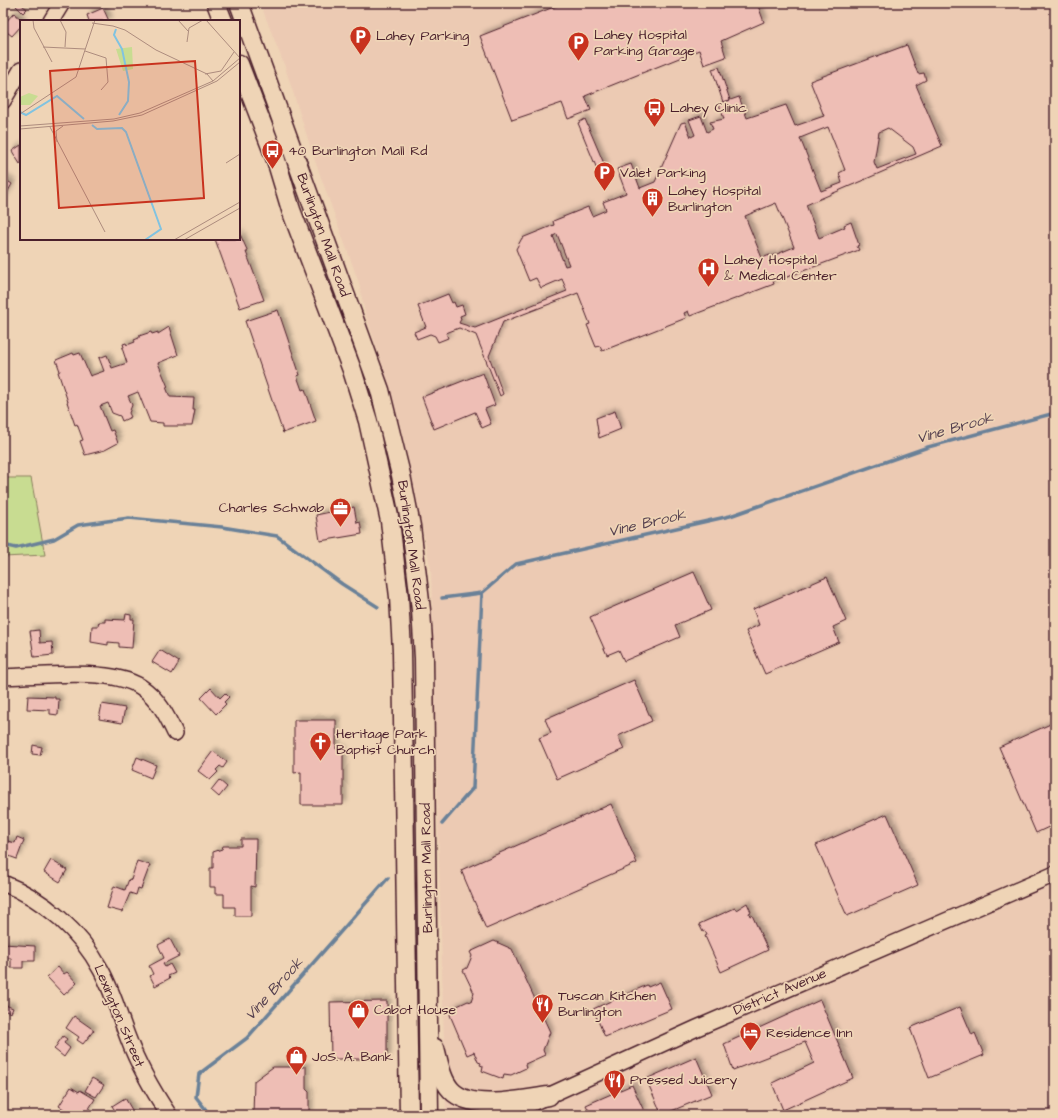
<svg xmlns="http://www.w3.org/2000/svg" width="1058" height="1118" viewBox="0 0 1058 1118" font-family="'Architects Daughter',sans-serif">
<defs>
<filter id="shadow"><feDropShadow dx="3.5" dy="-3.5" stdDeviation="2" flood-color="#0004"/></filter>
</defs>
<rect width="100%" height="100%" fill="#efd4b6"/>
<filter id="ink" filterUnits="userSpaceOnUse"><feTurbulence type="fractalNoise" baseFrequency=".025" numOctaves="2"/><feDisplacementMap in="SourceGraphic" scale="8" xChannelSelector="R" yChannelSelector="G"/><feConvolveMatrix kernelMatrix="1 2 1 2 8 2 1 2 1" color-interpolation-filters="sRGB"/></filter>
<g filter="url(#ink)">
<!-- built -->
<polygon fill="#eccab3" points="260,3 1055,3 1055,1115 446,1115 431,569 402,433 379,355 365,313 359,283 314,158 285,67"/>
<!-- green -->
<polygon fill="#c8dc91" stroke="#897e5e" points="3,478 31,478 45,555 3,557"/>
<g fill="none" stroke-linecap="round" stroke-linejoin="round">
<!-- stream -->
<g stroke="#6a8198" stroke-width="3.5">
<polyline points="3,545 16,548 54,539 78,525 129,518 222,527 277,536 342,584 378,607"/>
<polyline points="442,598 482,593"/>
<polyline points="442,824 473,788 482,593 516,564 730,516 928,447 1055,413"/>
<polyline points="210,1115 196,1097 199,1074 247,1038 388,878"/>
</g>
</g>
<!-- building -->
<g fill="#eebeb5" stroke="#4a1f2b" fill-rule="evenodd" filter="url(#shadow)">
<polygon points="19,3 27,9 23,13 16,6"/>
<polygon points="564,3 757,3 764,22 721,41 726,57 704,65 699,50 585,96 591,110 568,119 562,103 512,120 480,36"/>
<polygon points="103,8 109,21 89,21 87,15"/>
<polygon points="14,13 23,21 21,21 21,26 12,36 3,29 3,25"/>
<path d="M907,45L918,74L924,73L926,80L916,85L942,146L806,205L819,238L845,227L844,225L851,222L859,245L857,246L859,250L779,280L777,276L772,278L774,284L690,316L688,311L684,313L686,318L602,351L600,346L596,347L587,325L590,324L578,293L503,322L489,356L503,394L500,396L476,335L459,328L446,333L448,338L438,342L435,336L430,334L417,339L414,332L426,327L418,306L448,294L452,303L454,302L456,307L462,305L465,314L460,316L461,319L459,323L475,328L567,291L562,279L541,288L536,278L529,281L516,249L522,238L554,225L553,221L588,207L592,216L606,210L603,202L626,193L617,169L631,164L640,188L655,182L681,123L685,122L691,137L695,135L689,120L701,116L707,132L713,129L710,122L724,119L719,104L739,97L747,118L786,105L795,126L824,116L810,81ZM828,127L845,170L839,173L842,183L821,191L800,138ZM888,128L913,147L916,154L877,169L874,162L879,132ZM776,203L794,247L770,257V255L762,258L745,216ZM557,234L569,265L565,266L553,236Z"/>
<polygon points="719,67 730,100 723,102 712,69"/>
<polygon points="585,119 605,166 597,169 578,123"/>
<polygon points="21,145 21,163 20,164 12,151"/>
<polygon points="3,178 12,184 3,200"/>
<polygon points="239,232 248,252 246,252 264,300 240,308 215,239 239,239"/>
<polygon points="278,310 300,375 297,376 302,390 305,389 316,421 283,433 245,321"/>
<polygon points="169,327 178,355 158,363 168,387 166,387 170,397 194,398 193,410 195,410 192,426 163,426 163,423 150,422 138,392 128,396 132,405 129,413 131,417 122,421 120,416 112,413 108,403 100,406 110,431 113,430 118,443 105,450 85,455 80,441 83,440 77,424 75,425 67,402 68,402 58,372 60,371 56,360 73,353 74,355 80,353 90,376 104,371 99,358 107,355 112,368 127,363 122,348 124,347 123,344 126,343 127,345 135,342 134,340 139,338 139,336 151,332 152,334 158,332 158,334"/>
<polygon points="483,373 495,405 485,409 491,424 482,428 475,412 434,429 422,397"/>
<polygon points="615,411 621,429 599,438 596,418"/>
<polygon points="354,507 357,523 360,522 362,534 320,541 316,515"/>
<polygon points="694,572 711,610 675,625 680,637 624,661 619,650 607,655 590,617"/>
<polygon points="827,577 846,621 833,627 839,642 765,674 746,631 759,625 753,609"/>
<polygon points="126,614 131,615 131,619 134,619 132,648 119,647 119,643 108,642 108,645 91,642 92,626 98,626 99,622 105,622 105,619 125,620"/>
<polygon points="39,630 40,643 52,642 53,655 34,657 30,631"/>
<polygon points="160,650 179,662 172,674 152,662"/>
<polygon points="634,680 652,721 618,736 624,749 557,779 539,738 551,733 545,719"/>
<polygon points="211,688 220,698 225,693 229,697 224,702 226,704 216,714 201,698"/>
<polygon points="28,696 55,697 55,699 59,699 58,715 50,714 50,710 27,709"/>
<polygon points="102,704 125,708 122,723 99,719"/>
<polygon points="294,720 336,720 336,749 343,749 343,805 301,805 301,772 294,773"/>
<polygon points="1055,722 1055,824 1036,833 999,747"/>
<polygon points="33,745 42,747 40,755 32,754"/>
<polygon points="213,751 227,762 223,768 220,766 216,770 218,772 210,780 198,771"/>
<polygon points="137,757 156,765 151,778 132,770"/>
<polygon points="219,780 227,787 219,797 211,790"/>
<polygon points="611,804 637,863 486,929 461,870"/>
<polygon points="887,814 918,885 847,916 816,845"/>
<polygon points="17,837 24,840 17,859 3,854 4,840 15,843"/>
<polygon points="241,839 256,839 255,887 251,886 251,916 235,916 235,907 224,907 224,894 215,894 215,887 210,887 210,868 213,868 213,852 222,849 223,846 241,846"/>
<polygon points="51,860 67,870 60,882 44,872"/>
<polygon points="137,861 150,865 141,889 138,888 136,895 130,893 122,912 107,908 114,886 125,890 129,879 131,880"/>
<polygon points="747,903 751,912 749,913 750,916 752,915 768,950 721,972 705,936 707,935 705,931 703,932 699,924 735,908 736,910"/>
<polygon points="170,939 179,956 163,964 165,967 170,964 175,973 168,976 170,978 155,986 150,976 153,974 149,966 164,958 158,945"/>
<polygon points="494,941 512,949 550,1032 543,1050 545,1055 525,1064 526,1068 511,1075 504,1074 503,1079 482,1071 483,1066 480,1065 481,1063 478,1062 474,1052 467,1055 450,1015 453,1008 468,1001 471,1002 474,993 463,970 467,968 472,956 470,952"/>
<polygon points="3,944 35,946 35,961 23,961 23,968 11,968 11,958 3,958"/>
<polygon points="58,967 64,974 67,972 77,983 64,995 47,977"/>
<polygon points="660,982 672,1009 605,1037 593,1009 647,985 648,987"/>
<polygon points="820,1000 853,1078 783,1110 772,1083 814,1063 805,1042 733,1070 724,1044"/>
<polygon points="387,1001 387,1059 331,1059 330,1002"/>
<polygon points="5,1005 13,1008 11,1013 3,1010"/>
<polygon points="960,1007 972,1035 975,1033 984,1055 929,1078 910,1028"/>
<polygon points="74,1016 94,1030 83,1044 77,1040 79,1037 66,1028"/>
<polygon points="63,1036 67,1039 64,1043 70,1048 64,1057 54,1049"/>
<polygon points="696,1057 712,1094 662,1115 646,1079"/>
<polygon points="273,1067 306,1067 306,1089 309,1092 309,1115 253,1115 254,1081"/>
<polygon points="92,1078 104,1085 96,1097 85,1091"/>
<polygon points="632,1085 644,1111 636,1115 591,1115 586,1105"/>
<polygon points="71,1087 79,1092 80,1090 95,1099 85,1115 73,1115 59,1106"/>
<polygon points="125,1098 135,1115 118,1115 112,1106"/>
</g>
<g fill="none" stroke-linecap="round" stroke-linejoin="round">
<defs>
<g id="minor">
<polyline points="51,21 62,3"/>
<polyline points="3,101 21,70"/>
<path d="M3,677C40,676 111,667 141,687C158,698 167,716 175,733"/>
<path d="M3,883C44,899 80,931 101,970C113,992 119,1015 128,1038C138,1065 153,1091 169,1115"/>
<polyline points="506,1115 697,1028 1055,874"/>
</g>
<g id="major">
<polyline points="216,3 223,21"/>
<polyline points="239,3 380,390 401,475 411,526 421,610 424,658 429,1115"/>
<polyline points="239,64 276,160 291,210 352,370 368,421 390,521 399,597 402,651 409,1115"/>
<path d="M435,1048C439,1062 441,1079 451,1090C471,1112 523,1099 549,1096"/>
</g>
</defs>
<!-- minor casing -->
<use href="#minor" stroke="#4a1f2b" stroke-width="18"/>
<!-- major casing -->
<use href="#major" stroke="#4a1f2b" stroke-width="21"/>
<!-- minor -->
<use href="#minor" stroke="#efd4b6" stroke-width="15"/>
<!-- major -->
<use href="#major" stroke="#efd4b6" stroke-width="18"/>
</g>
</g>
<!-- icons -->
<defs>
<symbol id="parking-pin" viewBox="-11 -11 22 30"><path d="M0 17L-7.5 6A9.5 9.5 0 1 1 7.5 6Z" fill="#c8321e" stroke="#efd4b6"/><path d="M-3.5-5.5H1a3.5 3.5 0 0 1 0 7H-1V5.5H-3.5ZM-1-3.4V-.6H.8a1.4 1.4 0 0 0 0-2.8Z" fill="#fff"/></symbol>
<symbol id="bus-pin" viewBox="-11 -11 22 30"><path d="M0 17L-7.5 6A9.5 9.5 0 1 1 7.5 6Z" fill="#c8321e" stroke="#efd4b6"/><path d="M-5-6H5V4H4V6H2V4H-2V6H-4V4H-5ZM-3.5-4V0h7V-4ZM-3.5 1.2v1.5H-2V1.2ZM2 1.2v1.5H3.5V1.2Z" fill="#fff"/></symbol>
<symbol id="building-pin" viewBox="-11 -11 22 30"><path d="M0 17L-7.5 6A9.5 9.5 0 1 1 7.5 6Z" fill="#c8321e" stroke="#efd4b6"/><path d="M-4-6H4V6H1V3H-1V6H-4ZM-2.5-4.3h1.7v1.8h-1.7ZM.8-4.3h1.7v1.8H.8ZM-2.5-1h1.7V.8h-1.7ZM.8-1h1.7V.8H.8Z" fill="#fff"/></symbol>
<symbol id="hospital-pin" viewBox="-11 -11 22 30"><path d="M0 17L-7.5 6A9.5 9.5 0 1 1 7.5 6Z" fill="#c8321e" stroke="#efd4b6"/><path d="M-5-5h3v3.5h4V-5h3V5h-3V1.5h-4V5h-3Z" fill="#fff"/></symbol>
<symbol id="office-pin" viewBox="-11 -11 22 30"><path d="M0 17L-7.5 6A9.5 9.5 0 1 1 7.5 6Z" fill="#c8321e" stroke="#efd4b6"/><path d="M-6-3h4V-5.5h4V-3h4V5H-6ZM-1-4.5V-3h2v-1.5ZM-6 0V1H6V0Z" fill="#fff"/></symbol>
<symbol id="church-pin" viewBox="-11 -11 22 30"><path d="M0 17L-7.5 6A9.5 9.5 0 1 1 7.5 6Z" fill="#c8321e" stroke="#efd4b6"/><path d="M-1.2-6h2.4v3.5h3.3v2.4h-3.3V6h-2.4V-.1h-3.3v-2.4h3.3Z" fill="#fff"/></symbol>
<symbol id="restaurant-pin" viewBox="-11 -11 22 30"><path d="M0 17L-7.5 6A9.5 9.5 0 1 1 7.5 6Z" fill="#c8321e" stroke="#efd4b6"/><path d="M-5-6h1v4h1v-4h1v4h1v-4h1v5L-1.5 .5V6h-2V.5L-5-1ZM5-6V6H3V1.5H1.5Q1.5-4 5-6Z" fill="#fff"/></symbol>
<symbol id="shop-pin" viewBox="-11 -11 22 30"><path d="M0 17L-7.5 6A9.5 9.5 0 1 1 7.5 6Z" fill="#c8321e" stroke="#efd4b6"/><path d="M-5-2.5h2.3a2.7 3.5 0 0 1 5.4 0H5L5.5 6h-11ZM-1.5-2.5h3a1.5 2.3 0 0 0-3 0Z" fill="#fff"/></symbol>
<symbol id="hotel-pin" viewBox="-11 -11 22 30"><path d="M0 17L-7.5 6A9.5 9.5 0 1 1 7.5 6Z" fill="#c8321e" stroke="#efd4b6"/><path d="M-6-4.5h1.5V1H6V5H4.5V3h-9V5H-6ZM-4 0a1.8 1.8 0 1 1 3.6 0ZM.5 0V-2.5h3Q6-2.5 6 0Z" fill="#fff"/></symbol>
</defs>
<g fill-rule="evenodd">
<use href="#parking-pin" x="348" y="24" width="25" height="34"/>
<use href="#parking-pin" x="566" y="30" width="25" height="34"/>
<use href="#bus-pin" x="642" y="96" width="25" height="34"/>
<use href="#bus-pin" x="260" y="138" width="25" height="34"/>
<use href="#parking-pin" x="592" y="160" width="25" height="34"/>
<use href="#building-pin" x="640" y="186" width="25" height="34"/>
<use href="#hospital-pin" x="696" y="256" width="25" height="34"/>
<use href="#office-pin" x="328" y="496" width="25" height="34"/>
<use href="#church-pin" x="308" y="730" width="25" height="34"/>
<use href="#restaurant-pin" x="530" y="992" width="25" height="34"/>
<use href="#shop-pin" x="346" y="998" width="25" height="34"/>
<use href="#hotel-pin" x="738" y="1020" width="25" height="34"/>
<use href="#shop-pin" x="284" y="1044" width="25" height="34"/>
<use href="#restaurant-pin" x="602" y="1068" width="25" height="34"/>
</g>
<g text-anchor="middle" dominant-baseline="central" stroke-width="3.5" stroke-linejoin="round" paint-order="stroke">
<!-- poi labels -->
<g font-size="14" fill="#4a1f2b" stroke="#efd4b6" text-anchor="start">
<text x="594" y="35">Lahey Hospital<tspan x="594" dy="16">Parking Garage</tspan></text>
<text x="376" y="36">Lahey Parking</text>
<text x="670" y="108">Lahey Clinic</text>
<text x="288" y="151">40 Burlington Mall Rd</text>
<text x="620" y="173">Valet Parking</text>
<text x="668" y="191">Lahey Hospital<tspan x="668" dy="16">Burlington</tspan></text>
<text x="724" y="260">Lahey Hospital<tspan x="724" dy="16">&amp; Medical Center</tspan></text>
<text x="324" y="508" text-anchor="end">Charles Schwab</text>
<text x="336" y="734">Heritage Park<tspan x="336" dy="16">Baptist Church</tspan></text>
<text x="558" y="996">Tuscan Kitchen<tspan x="558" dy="16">Burlington</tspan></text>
<text x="374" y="1010">Cabot House</text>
<text x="766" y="1033">Residence Inn</text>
<text x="312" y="1057">JoS. A. Bank</text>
<text x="630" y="1080">Pressed Juicery</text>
</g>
<!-- street labels -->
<g font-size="14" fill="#4a1f2b" stroke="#efd4b6">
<text transform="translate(323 235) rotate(70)">Burlington Mall Road</text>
<text transform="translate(411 545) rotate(82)">Burlington Mall Road</text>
<text transform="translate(427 868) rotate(-91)">Burlington Mall Road</text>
<text transform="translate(780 992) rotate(-23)">District Avenue</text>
<text transform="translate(119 1016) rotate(67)">Lexington Street</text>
</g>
<!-- water labels -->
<g font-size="15" font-style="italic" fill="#55404f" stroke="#efd4b6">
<text transform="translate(955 428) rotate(-16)">Vine Brook</text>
<text transform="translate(647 523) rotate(-13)">Vine Brook</text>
<text transform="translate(274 989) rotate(-48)">Vine Brook</text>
</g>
</g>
<!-- overview -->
<g transform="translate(20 20)">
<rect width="220" height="220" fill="#efd4b6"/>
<path d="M112,27L113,49L103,51L96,29ZM9,73L18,76L10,85H0V77Z" fill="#c8dc91"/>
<path fill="none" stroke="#80c3e1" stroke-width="2" d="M96,9L94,15L102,29L109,62L108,81L99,95M0,92L6,95L37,76L64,99M72,105L77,109L102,108L106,112L141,209L125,220"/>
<path fill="none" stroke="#ad8c7e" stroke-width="1" d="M13,0L14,8L32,42M40,0L46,12L45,27M158,0L168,11M186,0L220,38M72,3L93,6L105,10L136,30L187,54L193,61M167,22L169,8L183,0M23,27L65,29M65,31L86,38L88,62L81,70M185,54L201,51L214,32M0,94L56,57L75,0M0,106L94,99L120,93L193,61L220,38M30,107L85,212M0,109L93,101L122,95L197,61L220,42M37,122L36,111L43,106M206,143L220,134M154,220L220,182M164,220L220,188"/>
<path fill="#c8321e" fill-opacity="0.15" stroke="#c8321e" stroke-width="2" d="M175,41L184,178L39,188L30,51Z"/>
<rect width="220" height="220" fill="none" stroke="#4a1f2b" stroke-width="2"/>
</g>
<!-- margin -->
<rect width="1058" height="1118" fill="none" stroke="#efd4b6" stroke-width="16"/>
<rect x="8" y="8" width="1042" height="1102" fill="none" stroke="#4a1f2b" stroke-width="1.5" filter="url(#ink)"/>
</svg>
